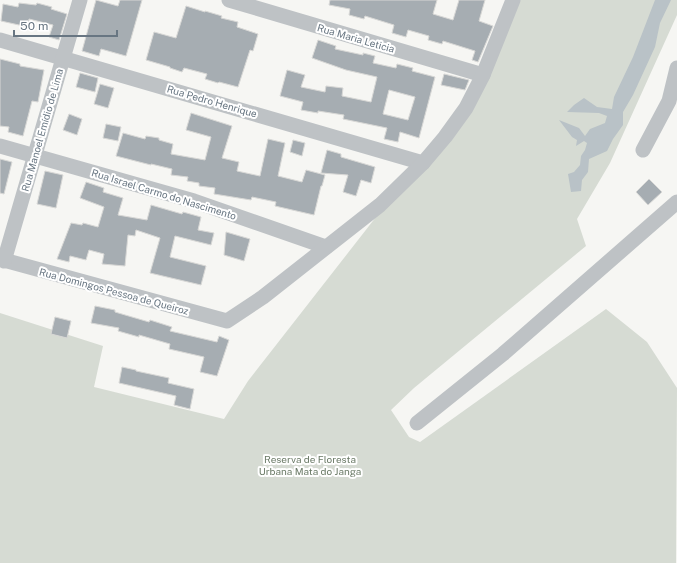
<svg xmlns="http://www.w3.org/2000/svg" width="677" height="563" viewBox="0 0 677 563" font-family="'Public Sans',sans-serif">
<rect width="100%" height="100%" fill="#f6f6f3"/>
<!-- green -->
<polygon fill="#d6dbd3" points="516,0 677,0 677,15 610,163 577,219 586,246 414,388 391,410 409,437 420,442 606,309 647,342 677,388 676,563 0,563 0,313 103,346 94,387 224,419 248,381 486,76"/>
<!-- water -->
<polygon fill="#b9c2c7" points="655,0 671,0 660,23 655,47 633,95 623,112 623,125 613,139 607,151 589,159 588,172 582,180 581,191 571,192 568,174 574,172 580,165 581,156 585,150 587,143 584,141 576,146 577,140 572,137 559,120 579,128 585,136 590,129 605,123 607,116 599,113 567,112 574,105 584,98 597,107 612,109 614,97 633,57"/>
<!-- building -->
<g fill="#a6adb2" stroke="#d8d8d6" fill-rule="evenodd">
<polygon points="96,0 118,6 120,0 142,0 126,56 101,49 99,56 82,51"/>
<polygon points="330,0 437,0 433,14 453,20 459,0 485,0 479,21 493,26 478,62 472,60 475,51 443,41 442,44 428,40 429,36 408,30 406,37 392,33 394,25 365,16 364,19 349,15 350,9 329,5"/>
<polygon points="19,3 36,5 37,3 52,7 51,9 67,14 59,40 49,37 53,25 29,19 28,27 1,21 3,4 18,7"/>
<polygon points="186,6 205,12 205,11 222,16 221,18 238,22 237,27 258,34 253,51 250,50 238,87 219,82 218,83 205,79 207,74 184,68 182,72 170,68 170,67 146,60 154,32 176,38"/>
<path d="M318,40L336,46L335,49L363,55V53L375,56L373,63L396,68L397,64L413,68L412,71L435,77L419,138L400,132L398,142L384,139L387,128L343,119L344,115L318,111V113L301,110L303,102L280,96L287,70L305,75L301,87L325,92L326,86L343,88L342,96L371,102L377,77L346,70L312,58ZM389,90L415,97L408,120L383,114Z"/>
<polygon points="0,59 20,64 20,66 44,70 38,102 32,101 23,136 8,132 9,127 0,126"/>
<polygon points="80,73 98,78 95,92 76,87"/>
<polygon points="444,74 469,80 465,90 441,85"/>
<polygon points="100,84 114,88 108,108 94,104"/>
<polygon points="191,113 232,126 222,158 239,162 237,171 260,176 268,139 285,143 278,176 302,182 306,170 325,175 322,186 321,186 314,215 275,206 276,202 252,197 251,200 214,194 215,188 199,186 199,183 187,181 188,177 171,175 172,169 151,164 151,165 116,156 123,133 145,139 146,136 159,138 159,140 173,144 171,154 205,160 211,137 186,130"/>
<polygon points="69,114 82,119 77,135 63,130"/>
<polygon points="106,124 121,127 118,141 103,138"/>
<polygon points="293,140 305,143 302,156 290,152"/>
<polygon points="327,150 341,154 341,157 375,167 371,183 361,180 356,196 343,192 348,175 321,173"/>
<polygon points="0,159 12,162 4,194 0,193"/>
<polygon points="45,171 63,175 56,208 37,204"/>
<polygon points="649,179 662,192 648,205 636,192"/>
<polygon points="86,182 104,188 103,192 123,198 118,215 147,220 151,205 182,214 183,212 201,217 198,230 214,233 211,245 175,236 170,257 206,266 201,285 150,273 160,238 136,230 135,236 128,235 125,266 102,264 104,254 89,250 86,260 70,256 69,262 57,259 71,223 82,225 83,223 98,227 104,207 80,198"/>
<polygon points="226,232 250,239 244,261 224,255"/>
<polygon points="95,306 115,310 115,312 149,322 150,320 172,327 170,331 217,342 219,336 229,340 217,376 200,372 204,357 169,349 170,344 139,335 139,337 118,331 119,328 91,323"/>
<polygon points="55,317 71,321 67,338 51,334"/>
<polygon points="122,367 136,370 136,371 169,378 168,383 194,389 190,409 174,405 176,396 119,383"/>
</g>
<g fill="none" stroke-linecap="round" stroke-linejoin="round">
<!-- minor -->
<g stroke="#bec2c5" stroke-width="15">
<polyline points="229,0 483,75"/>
<polyline points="0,40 423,163"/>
<polyline points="0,146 194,201 326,247"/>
<polyline points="643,150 669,101 677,68"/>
<polyline points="0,259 227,321 263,297 380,205 423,163 445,137 466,108 483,75 513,0"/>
<polyline points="4,261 80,0"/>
<polyline points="417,423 503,354 677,202"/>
</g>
</g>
<g text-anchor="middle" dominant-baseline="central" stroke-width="4" stroke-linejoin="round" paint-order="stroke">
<!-- street labels -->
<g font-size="10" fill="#687682" stroke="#fff">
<text transform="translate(356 38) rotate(16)">Rua Maria Leticia</text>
<text transform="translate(212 101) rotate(16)">Rua Pedro Henrique</text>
<text transform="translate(42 130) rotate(-74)">Rua Manoel Emídio de Lima</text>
<text transform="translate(164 194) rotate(17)">Rua Israel Carmo do Nascimento</text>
<text transform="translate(114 291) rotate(15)">Rua Domingos Pessoa de Queiroz</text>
</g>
<!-- park labels -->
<g font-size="10" fill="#6a7a66" stroke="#fff">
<text x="310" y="459">Reserva de Floresta<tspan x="310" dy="12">Urbana Mata do Janga</tspan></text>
</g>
</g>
<!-- scale -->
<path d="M14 30v6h103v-6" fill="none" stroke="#687682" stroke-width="2"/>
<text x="20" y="30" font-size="12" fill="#687682" stroke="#ffffff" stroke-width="3" paint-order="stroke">50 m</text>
</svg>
